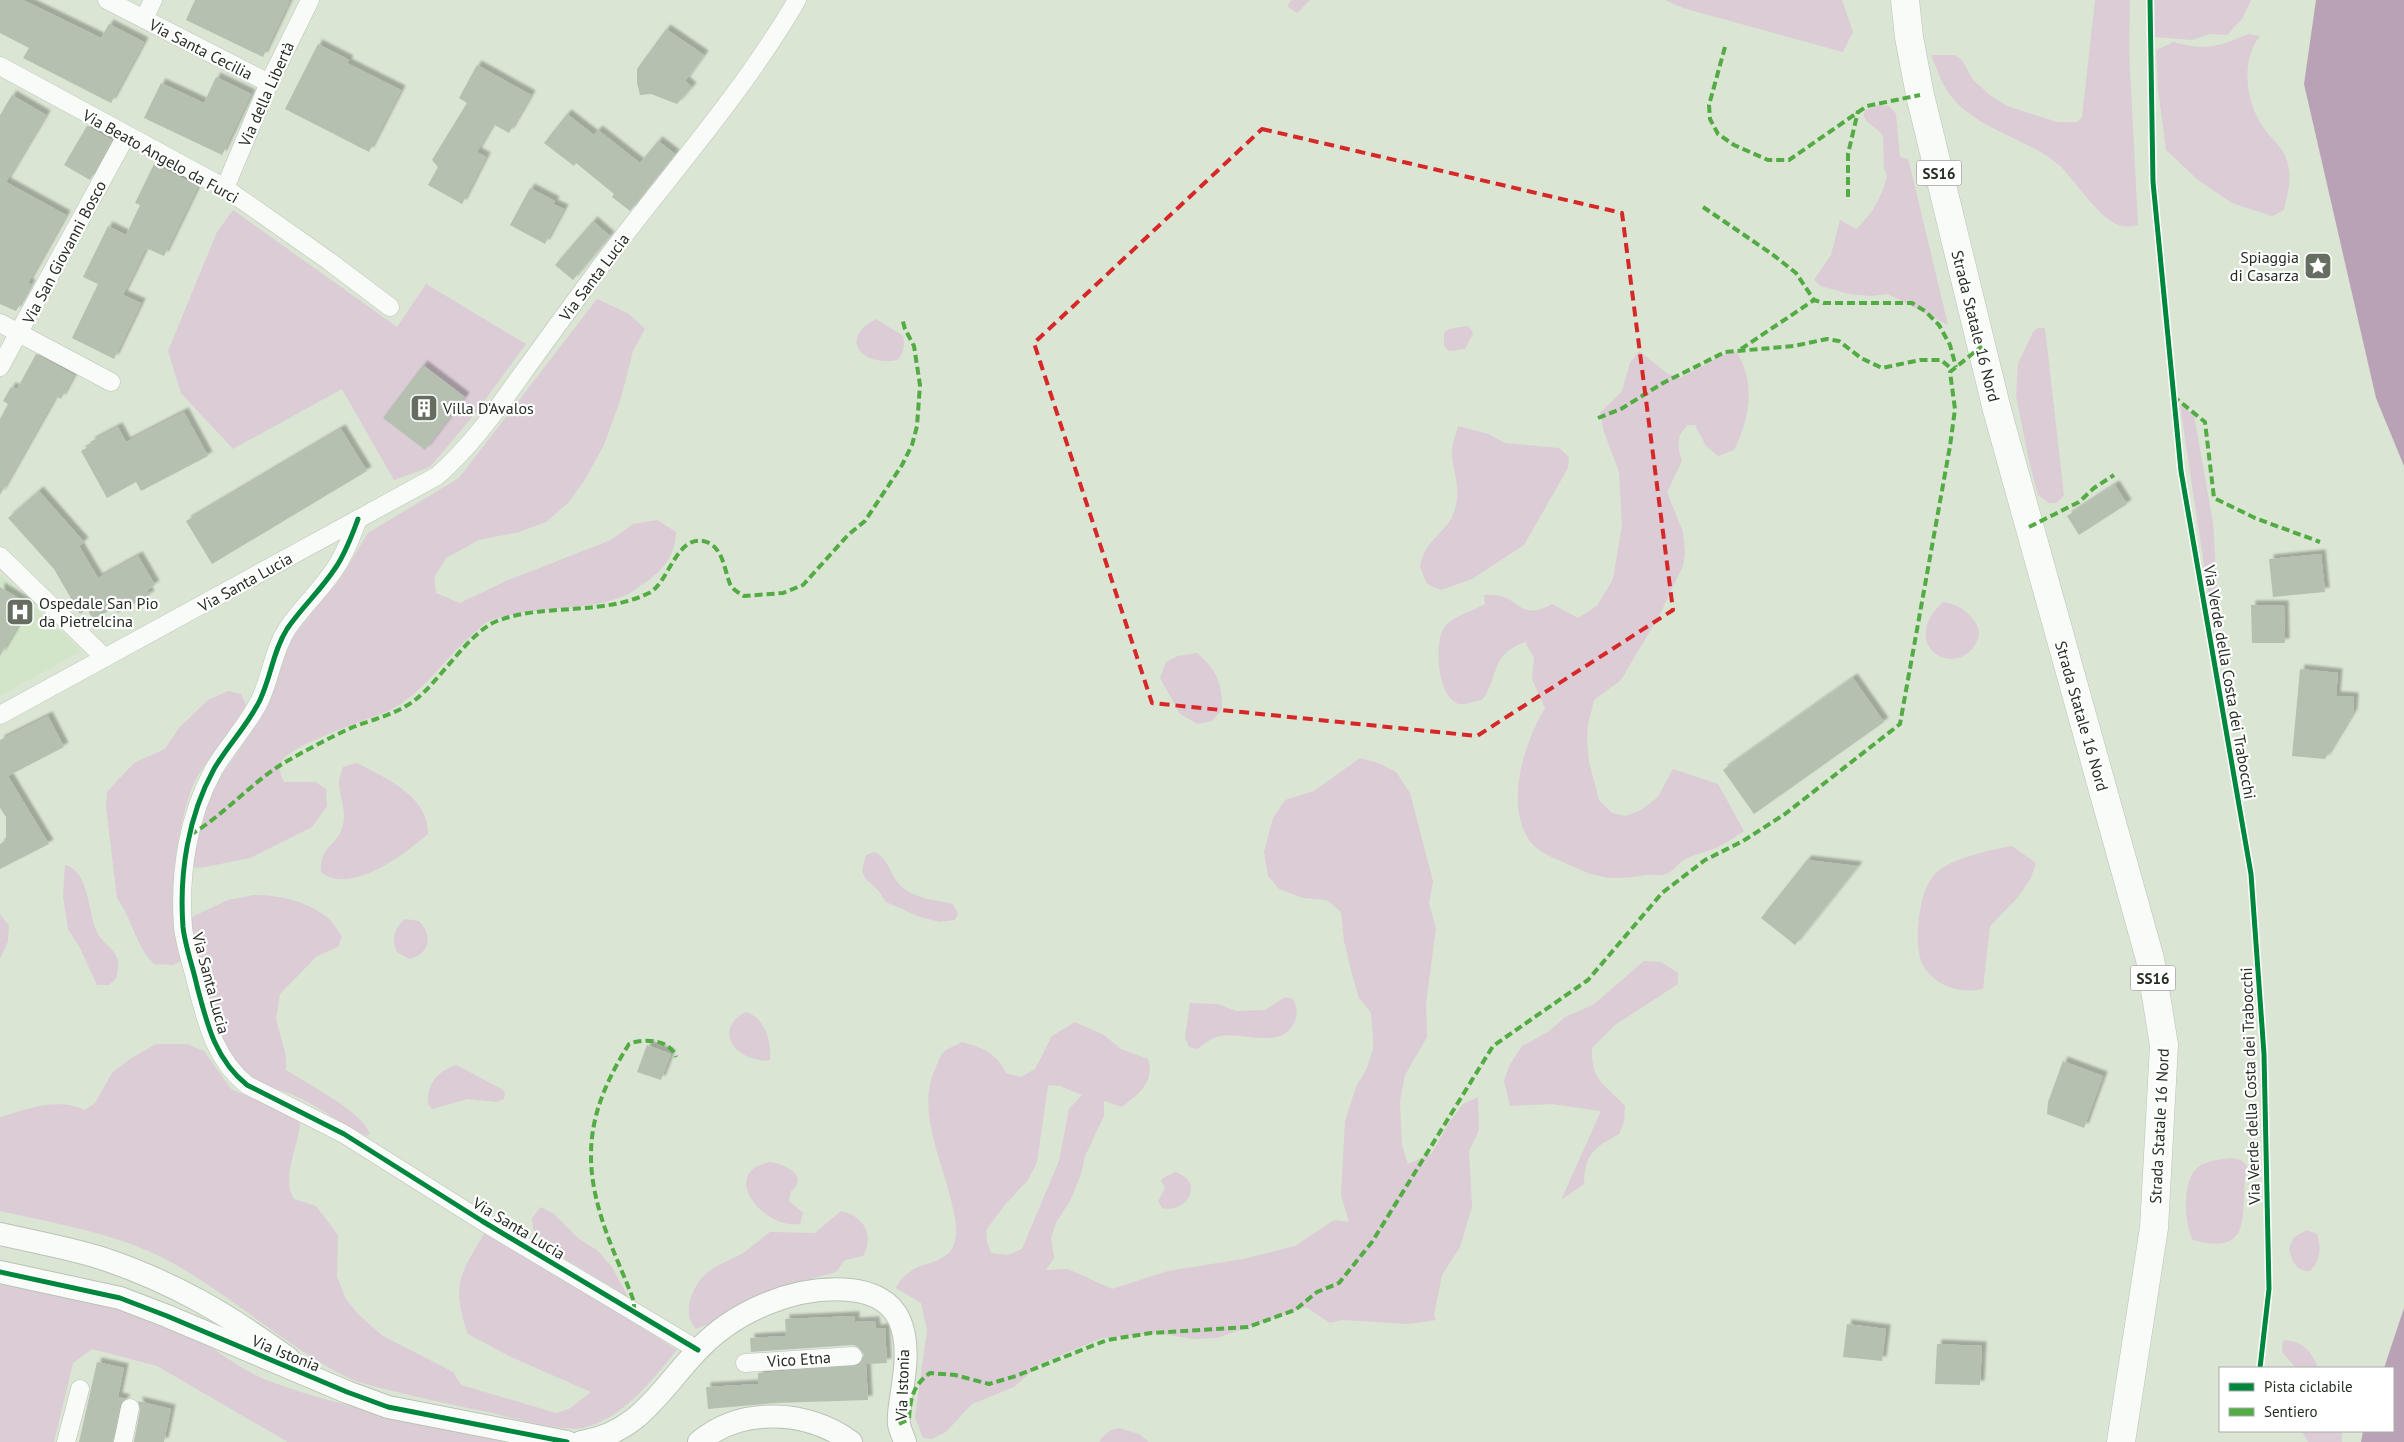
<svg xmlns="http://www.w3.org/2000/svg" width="2404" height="1442" viewBox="0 0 2404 1442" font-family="'PT Sans',sans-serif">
<defs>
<filter id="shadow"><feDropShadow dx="4.5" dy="-4.5" stdDeviation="1" flood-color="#0004"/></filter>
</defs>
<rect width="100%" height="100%" fill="#dae5d4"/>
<!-- built -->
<polygon fill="#d2e5c9" points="0,574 81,651 0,696"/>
<!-- green -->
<g fill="#dbccd6" fill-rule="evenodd">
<polygon points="1292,0 1310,0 1297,13 1287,6"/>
<polygon points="1665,0 1842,0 1853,32 1843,52 1683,8"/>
<path d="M2095,0H2130L2129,50L2138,225C2133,226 2128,227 2123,226C2102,224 2076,181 2060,166C2029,139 1985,132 1956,102C1943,88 1938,72 1931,55H1954L1962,60L1973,80L1991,96L2007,106L2057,122H2077L2082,117Z"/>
<polygon points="2155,0 2251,0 2242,19 2227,35 2209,34 2192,40 2154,37"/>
<path d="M2248,34L2260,36C2240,60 2246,102 2263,127C2272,140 2285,148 2288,165C2292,180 2287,195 2284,210L2272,216L2232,203L2198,180L2166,150L2158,89L2156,50L2174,42C2205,51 2218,47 2248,34Z"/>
<path d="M1878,105L1889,106L1896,114L1900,157L1908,159L1910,166L1948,325L1888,294L1871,296L1849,294L1821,286L1814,280L1831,255L1840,220L1856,229C1873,214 1881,198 1887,176L1884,168L1883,136C1877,126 1861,123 1864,111Z"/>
<polygon points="233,210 397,327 426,284 526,344 474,415 430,467 394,480 342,389 233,449 181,393 168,351 217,232"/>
<path d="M597,299L629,314L645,329L633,351L621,398L604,445L584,481L568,503L546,522L519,532L479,540L446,558L434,578L436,593L460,603L506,581L611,540L633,524L657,520L676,532C675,556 665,568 646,582C639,586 632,593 624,596C582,613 533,604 490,621C483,623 478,630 472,635C444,659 422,695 388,711C366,721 294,743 282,761C277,768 281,775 284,782H315L326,789L327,806L312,827L250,858L205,867L193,868L198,829L210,792L262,716L272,691L286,645L340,579L368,533L459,478Z"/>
<path d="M876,319L903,336C905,346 904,351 898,360C863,367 837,340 876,319Z"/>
<polygon points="1467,326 1471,329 1473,334 1465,349 1449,351 1444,346 1444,333 1449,329"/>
<polygon points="2038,328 2045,328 2064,496 2056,503 2049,503 2038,495 2029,461 2016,396 2018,364 2033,332"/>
<path d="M1639,351L1668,374L1680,378L1721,356L1736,351C1756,382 1750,419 1734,450L1718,456L1706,446L1695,425H1688C1676,436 1677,446 1682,461L1667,492L1683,532L1685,553L1683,566L1660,614L1621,680L1594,700L1588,724L1587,741L1589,762L1599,800L1612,813L1626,816L1641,810L1658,797L1673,769L1718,784L1744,831C1736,836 1727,843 1718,847C1707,852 1689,855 1680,863C1674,868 1672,872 1665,874C1659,876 1652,874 1646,875C1615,880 1601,880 1572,866C1557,859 1536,853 1528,838C1505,800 1525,742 1545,708L1532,679L1534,658L1525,642C1489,655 1500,676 1482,700C1475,701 1465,705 1459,704C1438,698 1434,647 1443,630C1450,616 1472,612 1485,604L1484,595C1521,591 1516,624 1552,604L1578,618L1597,606L1613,579L1622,525L1619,472L1604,432L1600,413L1622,391L1630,363Z"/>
<polygon points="2180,405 2194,415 2213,523 2218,605 2215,611 2211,611"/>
<path d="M1458,426L1488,434L1505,443L1559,448L1569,457L1568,468L1524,545L1472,579L1441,590L1427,584L1420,567C1425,537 1449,533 1455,509C1461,488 1454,476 1452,456C1451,446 1456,435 1458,426Z"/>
<path d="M1943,602C1956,604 1967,610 1975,622C1980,629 1980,636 1976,643C1955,681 1897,644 1943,602Z"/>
<path d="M1197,653C1217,670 1222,683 1222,709L1212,721L1198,724L1180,714L1160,678L1166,662L1178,656Z"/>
<path d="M228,691L241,694L246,705C234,731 212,752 197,777C180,807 169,889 174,923C175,936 179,948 181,961L173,965L154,964C135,945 133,920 117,898L106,806L107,792L134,763L165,749L179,728L208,700Z"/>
<path d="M1360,758L1378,763L1396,772L1410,793L1433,881L1429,903L1436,928L1426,1003L1427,1037L1405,1075L1400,1101L1402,1145L1408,1164L1432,1153L1448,1124L1463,1104L1478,1097L1479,1130L1469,1151L1472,1207L1460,1247L1442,1275L1434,1315L1436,1320L1409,1324L1342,1320L1330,1323L1306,1307L1217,1338L1193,1339L1156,1333L1102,1338L1040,1364L1014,1387L972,1404L946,1432L932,1439L923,1438L915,1417L927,1330L921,1303L896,1288C911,1256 947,1271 955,1241C958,1229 955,1216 952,1204C943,1162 915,1109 936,1067C938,1062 941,1054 945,1051C950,1047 957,1045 962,1042C981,1047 998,1054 1006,1073L1021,1077L1035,1069L1052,1036L1075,1022L1104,1035L1121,1049L1148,1059C1155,1082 1139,1094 1122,1107L1104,1101V1116L1085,1156L1081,1174L1071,1199L1056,1223L1051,1238L1054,1258L1046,1270L1068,1269L1112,1289L1168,1271L1243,1259L1295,1246L1334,1220L1349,1222L1341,1195L1345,1121L1356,1087L1367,1068L1373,1049V1037L1371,1013L1359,998L1352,974L1344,941L1341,912L1327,900L1303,898L1279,889L1268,876L1264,852L1273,818L1285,800L1314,791ZM1048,1085L1060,1086L1082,1095L1069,1109L1059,1161L1022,1249L1008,1255L991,1253L987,1242L986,1230L1004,1206L1028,1180L1037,1162Z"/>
<path d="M357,763C385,778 429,796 428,834C405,854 350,896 321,872C319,846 338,846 343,825C347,810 339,797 339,782C339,777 342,772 343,767Z"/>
<path d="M2012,846L2036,863L2031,878L2019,896L1990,926L1983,989C1960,994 1933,986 1922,963C1913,943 1919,891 1934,875C1949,858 1991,850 2012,846Z"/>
<path d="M874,852C889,857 890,877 902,887C916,899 936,900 953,904L958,914L955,920L940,922L920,917L886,902L878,890L866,879L862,871L866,855Z"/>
<path d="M65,865C91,871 87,917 99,936C105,944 116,951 118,961C119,966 117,972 117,977L109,985H97L80,948L68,929L63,896Z"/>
<path d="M254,895C280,895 307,901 328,918C334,923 338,931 342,937L338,947L317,956L280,994L276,1019L286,1056V1070C306,1083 363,1112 370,1134L367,1136C341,1124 319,1106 293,1095C277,1088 256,1085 245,1072C208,1031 200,970 190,918L228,900Z"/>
<polygon points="0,914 9,926 8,941 0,959"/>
<path d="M405,919L419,921C433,936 430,953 410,959L397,952C391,939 394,928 405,919Z"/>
<path d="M1644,961L1661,962L1678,973V984L1615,1025L1592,1048C1591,1082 1604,1083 1625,1106L1624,1122L1619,1134C1594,1148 1585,1153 1584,1184L1561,1200L1601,1111L1552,1104L1510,1106L1504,1081L1509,1066L1522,1046L1548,1032L1565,1017L1593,1005Z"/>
<path d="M1285,997L1293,999C1297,1007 1298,1012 1295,1021C1281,1053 1241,1029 1217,1037C1210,1039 1203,1045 1197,1049L1189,1047L1185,1038L1190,1003L1218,1004L1236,1011L1265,1010Z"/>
<path d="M746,1012C764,1017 772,1041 770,1060C764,1062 761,1060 755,1059C728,1052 718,1026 746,1012Z"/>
<path d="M156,1044H187L204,1051L231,1089L300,1120C300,1144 280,1177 294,1199L316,1206L338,1235L337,1277L346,1299L358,1314L383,1336L453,1372L461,1385L556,1413L569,1409L591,1392L511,1357L468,1334C450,1283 461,1273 487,1229L677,1350C651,1381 623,1419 582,1428C564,1432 512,1418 492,1413C455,1405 418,1398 381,1388C371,1385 358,1383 349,1378C284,1346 231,1294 167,1260C119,1234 54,1223 0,1211V1117C28,1109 57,1097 85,1110L95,1103L112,1073L130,1059Z"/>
<path d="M456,1065L502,1089L505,1093L504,1099L497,1102L468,1099L432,1109L428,1104C427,1083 437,1072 456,1065Z"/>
<path d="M2231,1158L2241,1160L2247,1166C2238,1206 2259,1258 2193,1240C2184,1224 2182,1181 2197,1168C2207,1160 2218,1160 2231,1158Z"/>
<path d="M770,1162C785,1164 810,1176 791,1191L789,1201L803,1213L800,1224C762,1229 718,1172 770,1162Z"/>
<path d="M1175,1172C1206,1182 1187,1214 1162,1208L1158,1201L1165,1188L1161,1181L1163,1178Z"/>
<polygon points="541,1207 554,1214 578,1238 598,1251 612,1267 628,1297 544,1246 533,1228 532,1218"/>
<path d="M841,1211C863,1216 875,1234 863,1256L845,1260L836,1272L788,1285L741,1303L711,1323L696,1329C681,1314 692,1286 706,1274C717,1263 734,1260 746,1251C754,1245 762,1238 770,1232L815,1233Z"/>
<path d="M2307,1230L2317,1234C2321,1248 2321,1260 2310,1271C2296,1272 2292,1261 2289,1249L2294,1237Z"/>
<path d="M0,1279C60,1291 118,1301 175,1326C206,1341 239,1370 269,1381C350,1411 436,1424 519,1442H288L157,1366L92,1349L73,1363L54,1442H0Z"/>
<path d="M2283,1340C2303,1342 2311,1350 2318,1368H2296L2282,1352Z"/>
<polygon points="1119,1428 1139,1434 1149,1442 1100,1442 1101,1438 1111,1430"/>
<polygon points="2302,1431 2342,1431 2342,1442 2308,1442"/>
</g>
<!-- water -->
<g fill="#baa2b6">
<polygon points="2316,0 2404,0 2404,466 2376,398 2304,84"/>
<polygon points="2404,1308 2404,1442 2361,1442 2363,1431 2393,1431 2393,1368 2384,1368"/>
</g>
<!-- building -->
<g fill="#b5c0b0" filter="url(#shadow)">
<polygon points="0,0 23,0 101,38 109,24 144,42 111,103 23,58 29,48 0,33"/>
<polygon points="195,0 290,0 263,57 186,20"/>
<polygon points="666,29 704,55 685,81 692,87 677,104 651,94 640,95 637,83 637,69"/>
<polygon points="318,44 349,60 347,63 401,90 369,152 285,109"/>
<polygon points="477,65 531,95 509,133 493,124 477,152 486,157 462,204 428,185 438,167 432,160 467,103 459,98"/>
<polygon points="216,77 251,94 222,155 144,118 161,83 204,103"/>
<polygon points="12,95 46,115 6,182 66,215 28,283 31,284 16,311 0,304 0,115"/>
<polygon points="567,114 594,135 598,130 640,163 658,141 675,154 630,211 612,197 614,194 576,163 574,166 544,143"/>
<polygon points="87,126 112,140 90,180 64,165"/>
<polygon points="154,164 198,186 164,256 146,248 123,295 141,303 114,359 72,338 98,284 83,277 108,226 126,235 140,205 135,203"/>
<polygon points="530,188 555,201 553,204 564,209 545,244 510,225"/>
<polygon points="593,221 610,236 573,280 555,265"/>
<polygon points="36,354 74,375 61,399 56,396 0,495 0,419 8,404 3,401 11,387 17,389"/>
<polygon points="423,365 465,397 425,450 383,418"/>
<polygon points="184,412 208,456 141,491 136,482 107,498 81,451 92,445 90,442 118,427 126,442"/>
<polygon points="341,429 367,471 212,564 186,521"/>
<polygon points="2115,485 2127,504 2079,535 2067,516"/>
<polygon points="39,491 84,542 79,546 98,578 138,556 155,585 147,590 150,595 118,613 114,608 93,619 87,609 80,614 54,569 8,518"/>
<polygon points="2321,554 2325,592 2273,597 2269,559"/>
<polygon points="0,587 30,605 0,656"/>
<polygon points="2251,605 2284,605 2285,643 2252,643"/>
<polygon points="2300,669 2338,673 2336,696 2354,697 2353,713 2325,759 2292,756"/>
<polygon points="1853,678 1884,722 1754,814 1723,770"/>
<polygon points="48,716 64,747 8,776 49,844 0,869 0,844 6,840 6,817 0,808 0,740"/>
<polygon points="1807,860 1858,866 1795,945 1761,918"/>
<polygon points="647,1045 671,1054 661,1080 637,1072"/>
<polygon points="2063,1061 2103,1076 2084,1128 2047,1114 2048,1102"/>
<polygon points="855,1316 855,1322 875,1321 876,1329 885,1328 887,1363 866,1364 868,1400 774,1403 708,1409 706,1387 758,1384 758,1373 858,1365 864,1355 858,1347 853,1345 751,1352 750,1338 786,1336 785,1319"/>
<polygon points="1847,1324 1886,1329 1882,1361 1843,1357"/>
<polygon points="1937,1344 1982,1346 1980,1385 1935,1384"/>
<polygon points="97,1362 124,1368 118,1397 126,1399 120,1406 113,1442 79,1442"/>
<polygon points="138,1401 171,1409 164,1442 134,1442 140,1410"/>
</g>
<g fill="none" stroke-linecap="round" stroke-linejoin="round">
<defs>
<g id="minor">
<polyline points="107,0 269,83"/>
<polyline points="144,19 153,0"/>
<polyline points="0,66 225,188 329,261 390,307"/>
<polyline points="225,188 269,83 310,0"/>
<polyline points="0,323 111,382"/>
<polyline points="0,367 126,136"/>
<path d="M358,519C352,535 346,552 336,567C322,589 302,607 287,629C273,651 271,677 260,700C248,725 228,745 214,769C188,816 179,873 183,927C185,946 193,967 197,986C207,1024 215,1059 247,1085L344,1134L482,1221L698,1350"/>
<polyline points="0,556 105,658"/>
<path d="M0,715L437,476C469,448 493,415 517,381C543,345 569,309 595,274C662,183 740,98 797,0"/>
<polyline points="745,1363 853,1356"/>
<polyline points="66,1442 80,1389"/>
<polyline points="123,1442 130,1408"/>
</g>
<g id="tertiary">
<path d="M0,1234C34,1242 70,1248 104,1259C175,1283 227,1314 288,1358"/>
<polyline points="0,1272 120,1298 167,1316 347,1392 388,1407 567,1442"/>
<path d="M581,1442C639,1433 660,1390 697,1351C734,1311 795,1285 850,1290C870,1292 890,1300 899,1319C910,1343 905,1373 901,1398C900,1406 898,1416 899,1424C900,1430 903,1436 905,1442"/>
<path d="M699,1442C742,1406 808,1410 851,1442"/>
</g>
<polyline id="primary" points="1905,0 1909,37 1920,95 1997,410 2150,959 2164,1045 2154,1228 2121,1442"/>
</defs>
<!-- minor casing -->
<use href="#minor" stroke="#bac3b6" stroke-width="19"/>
<!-- tertiary casing -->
<use href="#tertiary" stroke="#bac3b6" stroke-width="24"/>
<!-- primary casing -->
<use href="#primary" stroke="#bac3b6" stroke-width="29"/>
<!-- minor -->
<use href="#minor" stroke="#f9fbf9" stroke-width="18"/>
<!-- tertiary -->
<use href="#tertiary" stroke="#f9fbf9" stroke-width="22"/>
<!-- primary -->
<use href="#primary" stroke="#f9fbf9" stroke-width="28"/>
<!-- quiet -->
<g stroke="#53ab43" stroke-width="4" stroke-dasharray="8 4" stroke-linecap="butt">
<polyline points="1725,47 1709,105 1710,119 1718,134 1734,145 1768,160 1789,160 1867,106 1920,95"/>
<polyline points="1848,197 1848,154 1858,111"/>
<polyline points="1703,207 1772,254 1796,273 1814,300 1824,303 1912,303 1925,311 1939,325 1950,345 1956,367"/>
<polyline points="1741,349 1814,300"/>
<polyline points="2173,396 2205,422 2214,498 2255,518 2320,542"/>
<polyline points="1598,418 1621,409 1663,383 1725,352 1794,346 1827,339 1839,341 1861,358 1882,368 1920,360 1941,360 1953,370"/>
<polyline points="2029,527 2079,502 2094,488 2114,475"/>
<path d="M190,835C226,814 253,780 289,760C310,748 331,737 353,727C374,719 397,714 415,700C439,682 469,632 497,621C544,603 602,616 649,593C668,584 676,536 703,541C723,545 724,569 730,584C733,590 739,593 744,596L783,593L803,585L848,535L865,521L902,465L912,445L917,426L920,385L914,346L905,329L902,318"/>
<path d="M634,1312V1302C626,1279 615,1257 607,1234C580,1160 587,1111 629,1044C643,1038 670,1039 676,1057"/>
<path d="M899,1424L909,1419C910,1399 913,1385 930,1373L955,1375L989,1384L1016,1376L1107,1340L1151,1333L1248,1327L1295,1310L1317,1292L1339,1283L1372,1242L1493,1046L1588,980L1662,893L1705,860L1743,841L1785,814L1900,724L1950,446L1955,409L1950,372L1982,346"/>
</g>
<defs>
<g id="cycleway">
<polyline points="2150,0 2153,182 2181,471 2251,874 2264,1054 2269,1289 2260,1368"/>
<path d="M358,519C352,535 346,552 336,567C322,589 302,607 287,629C273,651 271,677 260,700C248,725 228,745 214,769C188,816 179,873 183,927C185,946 193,967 197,986C207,1024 215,1059 247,1085L344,1134L482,1221L698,1350"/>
<polyline points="0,1272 120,1298 167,1316 347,1392 388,1407 567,1442"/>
</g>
</defs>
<!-- cycleway casing -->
<use href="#cycleway" stroke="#fff" stroke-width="8"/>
<!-- cycleway -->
<use href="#cycleway" stroke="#00873e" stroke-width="5"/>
</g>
<!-- marked area -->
<path fill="none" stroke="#d62828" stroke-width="4" stroke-dasharray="10 6" stroke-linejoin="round" d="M1262,129L1622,213L1673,610L1477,736L1152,703L1034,343Z"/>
<!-- icons -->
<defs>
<symbol id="sight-square" viewBox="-11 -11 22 22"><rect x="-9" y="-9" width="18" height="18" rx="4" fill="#656e61" stroke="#fff"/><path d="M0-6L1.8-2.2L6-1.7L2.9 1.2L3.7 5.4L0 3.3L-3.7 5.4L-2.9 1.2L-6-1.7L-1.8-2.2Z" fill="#fff"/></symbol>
<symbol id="building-square" viewBox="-11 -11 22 22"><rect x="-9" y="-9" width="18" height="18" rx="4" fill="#656e61" stroke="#fff"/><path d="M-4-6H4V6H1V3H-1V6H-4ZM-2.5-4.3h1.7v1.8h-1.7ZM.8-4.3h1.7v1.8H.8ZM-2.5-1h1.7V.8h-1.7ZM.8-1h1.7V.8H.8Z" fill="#fff"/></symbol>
<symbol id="hospital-square" viewBox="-11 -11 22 22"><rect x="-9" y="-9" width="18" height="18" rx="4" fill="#656e61" stroke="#fff"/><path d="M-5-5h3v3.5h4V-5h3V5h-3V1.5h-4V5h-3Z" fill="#fff"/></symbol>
</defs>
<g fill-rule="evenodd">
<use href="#sight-square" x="2302" y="250" width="32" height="32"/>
<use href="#building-square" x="408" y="392" width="32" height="32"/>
<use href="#hospital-square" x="4" y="596" width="32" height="32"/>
</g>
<g text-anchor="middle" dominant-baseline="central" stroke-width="4.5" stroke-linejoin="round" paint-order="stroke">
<!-- shield labels -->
<g fill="#fff" stroke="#676d65" stroke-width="1">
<rect x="1916.5" y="160.5" width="45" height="25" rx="4"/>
<rect x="2130.5" y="965.5" width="45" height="25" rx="4"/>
</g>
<g font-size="15" font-weight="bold" fill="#262e23">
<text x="1939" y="173">SS16</text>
<text x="2153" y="978">SS16</text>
</g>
<!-- street labels -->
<g font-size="16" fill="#262e23" stroke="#fff">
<text transform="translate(201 49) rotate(27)">Via Santa Cecilia</text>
<text transform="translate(266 94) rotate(-66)">Via della Libertà</text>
<text transform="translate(161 156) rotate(29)">Via Beato Angelo da Furci</text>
<text transform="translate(64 252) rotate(-62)">Via San Giovanni Bosco</text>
<text transform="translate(594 277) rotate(-53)">Via Santa Lucia</text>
<text transform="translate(1976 326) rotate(76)">Strada Statale 16 Nord</text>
<text transform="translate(245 582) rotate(-29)">Via Santa Lucia</text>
<text transform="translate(2230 682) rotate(80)">Via Verde della Costa dei Trabocchi</text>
<text transform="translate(2082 716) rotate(74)">Strada Statale 16 Nord</text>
<text transform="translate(211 983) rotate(75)">Via Santa Lucia</text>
<text transform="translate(2250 1086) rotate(-92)">Via Verde della Costa dei Trabocchi</text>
<text transform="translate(2159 1126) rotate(-87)">Strada Statale 16 Nord</text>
<text transform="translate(519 1228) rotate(31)">Via Santa Lucia</text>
<text transform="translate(286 1353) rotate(22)">Via Istonia</text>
<text transform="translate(799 1359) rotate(-4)">Vico Etna</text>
<text transform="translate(902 1385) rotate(-88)">Via Istonia</text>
</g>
<!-- poi labels -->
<g font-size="16" fill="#262e23" stroke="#fff" text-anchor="start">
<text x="2299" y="257" text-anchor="end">Spiaggia<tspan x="2299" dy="18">di Casarza</tspan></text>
<text x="443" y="408">Villa D'Avalos</text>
<text x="39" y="603">Ospedale San Pio<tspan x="39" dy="18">da Pietrelcina</tspan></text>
</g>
</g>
<!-- legend -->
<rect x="2219" y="1367" width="175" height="65" fill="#ffffff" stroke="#a8aba7"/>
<rect x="2229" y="1383" width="25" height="8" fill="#00873e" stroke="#a8aba7"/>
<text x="2264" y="1392" font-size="15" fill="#262e23">Pista ciclabile</text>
<rect x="2229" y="1408" width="25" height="8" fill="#53ab43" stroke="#a8aba7"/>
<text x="2264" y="1417" font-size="15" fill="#262e23">Sentiero</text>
</svg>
